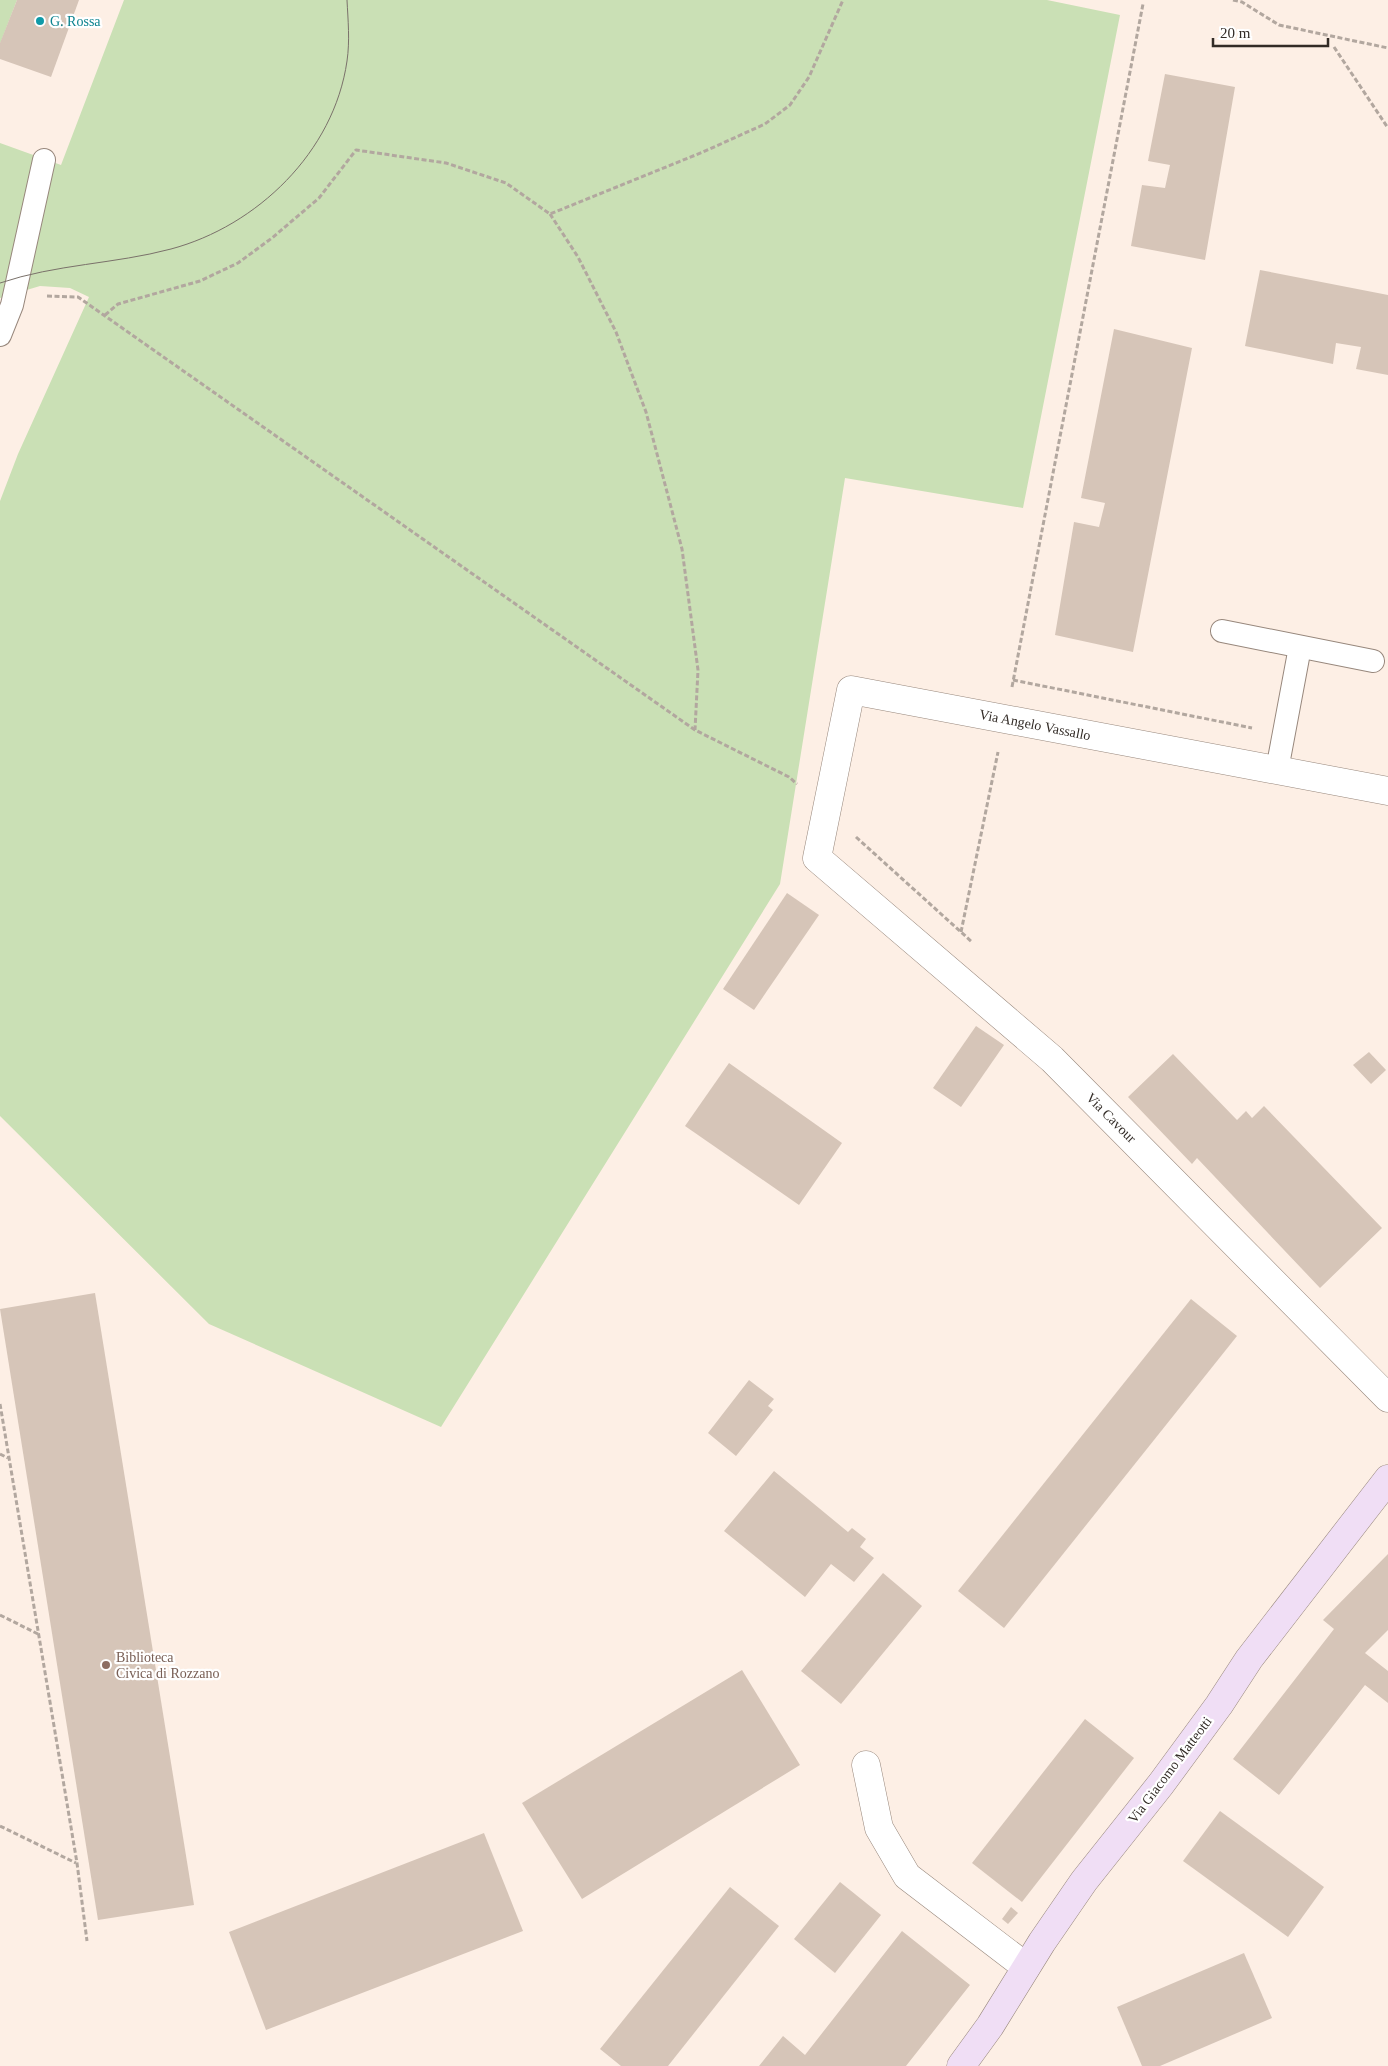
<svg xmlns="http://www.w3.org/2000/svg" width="1388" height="2066" viewBox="0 0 1388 2066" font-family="'Times New Roman',serif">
<rect width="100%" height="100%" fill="#fdefe5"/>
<!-- green -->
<g fill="#cae0b5">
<polygon points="0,0 17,0 0,44"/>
<polygon points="124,0 1047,0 1120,15 1023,508 845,478 780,884 441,1427 209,1324 0,1116 0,501 18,454 89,297 70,288 40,286 0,298 0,143 61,165"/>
</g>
<!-- building -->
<g fill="#d6c5b8">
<polygon points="17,0 79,0 51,77 0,59 0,43"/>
<polygon points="1165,74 1235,87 1205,260 1131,246 1142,185 1165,188 1170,165 1148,161"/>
<polygon points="1260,270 1388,295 1388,375 1356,369 1361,347 1336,343 1333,364 1245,346"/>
<polygon points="1114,329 1192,348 1133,652 1055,635 1074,522 1099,527 1105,503 1081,498"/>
<polygon points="787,893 819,915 754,1010 723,989"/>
<polygon points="976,1026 1004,1045 961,1107 933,1088"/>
<polygon points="1369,1052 1386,1070 1371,1084 1353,1065"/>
<polygon points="1173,1054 1237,1120 1246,1111 1252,1118 1264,1106 1382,1228 1320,1288 1197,1158 1192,1164 1128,1097"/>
<polygon points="729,1063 842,1143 799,1205 685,1126"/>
<polygon points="95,1293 194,1905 98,1920 0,1309"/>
<polygon points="1191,1299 1237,1336 1004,1628 958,1591"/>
<polygon points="749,1380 774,1399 768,1406 773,1410 736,1456 708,1433"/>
<polygon points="774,1471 848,1532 852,1528 866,1539 860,1547 874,1558 854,1582 831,1564 805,1597 724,1531"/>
<polygon points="1388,1554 1388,1630 1365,1653 1388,1671 1388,1703 1365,1685 1279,1795 1233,1759 1334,1629 1323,1620"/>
<polygon points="883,1573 922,1606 841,1704 801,1671"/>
<polygon points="742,1670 800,1765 582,1899 522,1803"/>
<polygon points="1085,1719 1134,1758 1022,1902 972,1863"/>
<polygon points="1220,1811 1324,1887 1288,1937 1183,1861"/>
<polygon points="484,1833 523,1931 266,2030 229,1932"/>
<polygon points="840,1882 881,1915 835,1973 794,1939"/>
<polygon points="730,1887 779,1926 668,2066 621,2066 600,2049"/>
<polygon points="1011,1907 1018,1913 1008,1924 1002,1919"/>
<polygon points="902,1931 970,1985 906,2066 759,2066 783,2036 805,2055"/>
<polygon points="1244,1953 1272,2018 1160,2066 1142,2066 1117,2007"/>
</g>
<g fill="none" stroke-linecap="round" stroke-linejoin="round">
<defs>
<g id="lane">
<polyline points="0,335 12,305 44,160"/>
<polyline points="1222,631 1373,661"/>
<polyline points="1277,770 1300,647"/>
</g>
<g id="street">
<polyline points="1388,791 851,690 817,858 1052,1059 1388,1398"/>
<polyline points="866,1765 879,1828 907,1876 1026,1967"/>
</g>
<polyline id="secondary" points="961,2066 990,2026 1042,1942 1084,1881 1161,1784 1219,1705 1249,1659 1388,1479"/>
</defs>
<!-- lane casing -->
<use href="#lane" stroke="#97877c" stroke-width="24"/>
<!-- street casing -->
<use href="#street" stroke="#97877c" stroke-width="29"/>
<!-- secondary casing -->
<use href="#secondary" stroke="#97877c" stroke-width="29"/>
<!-- path -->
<g stroke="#b2a79f" stroke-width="3" stroke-dasharray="5 2.5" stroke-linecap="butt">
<polyline points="1233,0 1242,2 1279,25 1388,48"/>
<polyline points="1334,47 1388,128"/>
<polyline points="550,214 578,257 616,332 646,412 682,549 698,670 695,730"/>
<polyline points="47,296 78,297 695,730 789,777 797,784"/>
<polyline points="105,315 118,304 200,281 238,263 272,238 319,198 356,150 446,163 506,183 550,214 703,152 765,124 790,105 809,77 843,0"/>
<polyline points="1013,680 1252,728"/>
<polyline points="1012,687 1143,4"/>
<polyline points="856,837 972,942"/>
<polyline points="961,932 998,752"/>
<polyline points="0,1404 77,1863 87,1941"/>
<polyline points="0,1454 8,1458"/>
<polyline points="0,1615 38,1634"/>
<polyline points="0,1826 76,1863"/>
</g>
<!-- lane -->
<use href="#lane" stroke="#fff" stroke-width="22"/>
<!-- street -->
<use href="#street" stroke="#fff" stroke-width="28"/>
<!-- secondary -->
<use href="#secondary" stroke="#f0def5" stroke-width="28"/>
<!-- tram -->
<path stroke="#7a716a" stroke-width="1" d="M0,283C56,264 115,264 171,249C257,226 334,152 347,61C350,41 348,20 347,0"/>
</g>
<!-- markers -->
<circle fill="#0f9aa8" stroke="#fff" stroke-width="2" cx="40" cy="21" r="5"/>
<circle fill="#8d6e63" stroke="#fff" stroke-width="2" cx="106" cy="1665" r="5"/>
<g text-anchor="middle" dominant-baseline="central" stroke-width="4.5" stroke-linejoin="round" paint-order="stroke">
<!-- culture labels -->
<g font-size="14" fill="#0d838f" stroke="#fff" text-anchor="start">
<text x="50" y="21">G. Rossa</text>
</g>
<!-- street labels -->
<g font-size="14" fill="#322b26" stroke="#fff">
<text transform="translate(1035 725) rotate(11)">Via Angelo Vassallo</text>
<text transform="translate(1111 1118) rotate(45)">Via Cavour</text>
<text transform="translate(1170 1770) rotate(-53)">Via Giacomo Matteotti</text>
</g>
<!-- education labels -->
<g font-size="14" fill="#785e54" stroke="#fff" text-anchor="start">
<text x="116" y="1657">Biblioteca<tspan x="116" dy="16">Civica di Rozzano</tspan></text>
</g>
</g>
<!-- scale -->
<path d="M1213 38v8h115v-8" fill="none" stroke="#322b26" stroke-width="2.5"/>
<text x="1220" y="38" font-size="15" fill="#322b26" stroke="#ffffff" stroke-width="4" paint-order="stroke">20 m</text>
</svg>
